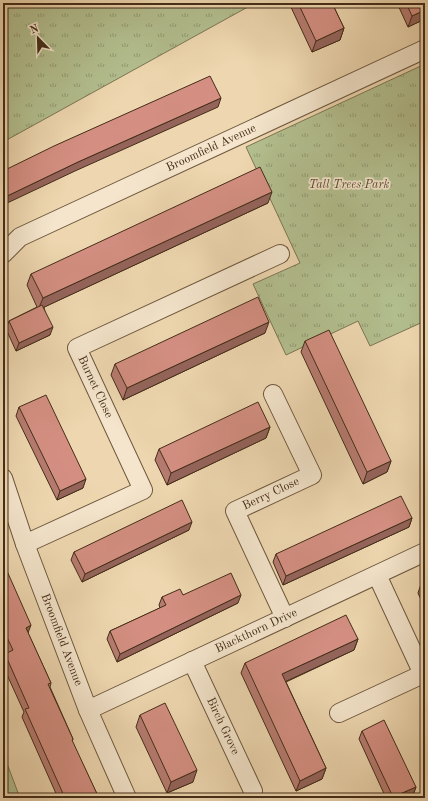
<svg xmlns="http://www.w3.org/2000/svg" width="428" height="801" viewBox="0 0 428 801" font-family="'Old Standard TT',serif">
<defs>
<pattern id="park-tufts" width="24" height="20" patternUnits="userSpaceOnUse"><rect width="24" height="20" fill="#b3bf8f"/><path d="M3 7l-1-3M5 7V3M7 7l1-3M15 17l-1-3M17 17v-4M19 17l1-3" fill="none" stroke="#939c74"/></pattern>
</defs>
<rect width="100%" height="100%" fill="#eed7b0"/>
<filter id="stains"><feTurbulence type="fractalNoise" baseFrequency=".005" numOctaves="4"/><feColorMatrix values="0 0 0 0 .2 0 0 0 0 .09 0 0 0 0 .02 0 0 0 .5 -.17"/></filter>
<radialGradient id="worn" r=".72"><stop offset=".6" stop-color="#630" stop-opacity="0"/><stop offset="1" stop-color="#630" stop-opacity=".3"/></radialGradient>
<!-- park -->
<g fill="url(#park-tufts)" stroke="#7c7654">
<polygon points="3,3 255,3 3,142"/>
<polygon points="425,64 425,321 370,346 358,321 286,355 253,284 300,263 246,147"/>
<polygon points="3,753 20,798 3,798"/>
</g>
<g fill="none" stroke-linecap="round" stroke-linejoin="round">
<defs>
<g id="street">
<path id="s1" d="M3,254L20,237L425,49"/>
<polyline points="273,394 312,475 235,511 285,618"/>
<path id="s2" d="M3,478L25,544L88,710L127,798"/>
<polyline points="25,544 143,490 77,348 280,254"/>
<path id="s3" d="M192,661L253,791"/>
<path id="s4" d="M88,710L425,552"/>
<polyline points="339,713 423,674 377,575"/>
</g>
</defs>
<!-- street casing -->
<use href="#street" stroke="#6e583e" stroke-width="20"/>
<!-- street -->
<use href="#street" stroke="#f4e5cc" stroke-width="18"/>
</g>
<!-- wall -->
<g fill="#b67b70" stroke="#442d18">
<polygon points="289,3 332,3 344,28 340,40 312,52"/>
<polygon points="397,3 425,3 425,19 408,27"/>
<polygon points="268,203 44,307 50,335 16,351 6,329 9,321 37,307 27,285 31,274"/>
<polygon points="265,333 123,400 111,375 115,364"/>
<polygon points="305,341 391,461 387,472 363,484 301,352"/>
<polygon points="19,407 83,488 57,500 16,416"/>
<polygon points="270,427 266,438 167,485 155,460 159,449"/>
<polygon points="412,518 409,527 283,585 273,562 276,554"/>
<polygon points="189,530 82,582 71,560 74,552"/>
<polygon points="3,562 28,633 51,683 50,687 73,739 72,742 98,796 97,798 58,798 22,717 24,712 3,666 3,659 5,654 7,653 3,644"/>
<polygon points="425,580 425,609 418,593 422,581"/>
<polygon points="183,595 238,603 117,662 107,639 110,631 160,608 159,605 162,597"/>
<polygon points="358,639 354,650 286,682 326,768 322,779 296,791 241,673 245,663"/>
<polygon points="140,715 193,782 167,793 136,727"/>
<polygon points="362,731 416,787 413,795 406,798 386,798 359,739"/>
</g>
<!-- shaded-wall -->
<g fill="#94645b" stroke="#442d18">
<polygon points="425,10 425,19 408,27 412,16"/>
<polygon points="344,28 340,40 312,52 316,41"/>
<polygon points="221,98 218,107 75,171 3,205 3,198 78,162"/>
<polygon points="272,192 268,203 38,310 43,298"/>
<polygon points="269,322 265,333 123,400 127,388"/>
<polygon points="53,327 50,335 16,351 19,343"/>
<polygon points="270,427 266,438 167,485 171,473"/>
<polygon points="391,461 387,472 363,484 367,472"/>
<polygon points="86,479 83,488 57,500 60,491"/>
<polygon points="412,518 409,527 283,585 286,576"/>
<polygon points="192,522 189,530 82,582 85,574"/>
<polygon points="241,595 238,603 117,662 120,654"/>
<polygon points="31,625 28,633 26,628"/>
<polygon points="358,639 354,650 278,685 282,674"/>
<polygon points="326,768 322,779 296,791 300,781"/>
<polygon points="197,770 193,782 167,793 171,782"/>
<polygon points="416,787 413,795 406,798 393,798 393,797"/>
</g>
<!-- building -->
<g fill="#d48f82" stroke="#442d18">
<polygon points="298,3 332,3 344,28 316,41"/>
<polygon points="406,3 425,3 425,10 412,16"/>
<polygon points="210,76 221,98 78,162 3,198 3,171 54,146"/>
<polygon points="260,167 272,192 43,298 31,274"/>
<polygon points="258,297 269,322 127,388 115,364"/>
<polygon points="42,305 53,327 19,343 9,321"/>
<polygon points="329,330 391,461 367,472 305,341"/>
<polygon points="46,395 86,479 60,491 19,407"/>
<polygon points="258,402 270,427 171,473 159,449"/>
<polygon points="401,496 412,518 286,576 276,554"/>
<polygon points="182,500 192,522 85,574 74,552"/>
<polygon points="3,562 31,625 26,628 51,683 48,684 73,739 72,740 98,796 94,797 95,798 65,798 25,709 29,708 5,654 13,650 3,629"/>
<polygon points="231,573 241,595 120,654 110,631 166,605 162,597 180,589 183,595"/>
<polygon points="425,580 425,588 422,581"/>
<polygon points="346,615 358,639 282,674 326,768 300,781 245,663"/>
<polygon points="165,703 197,770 171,782 140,715"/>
<polygon points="384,720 416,787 393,797 362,731"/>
</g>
<g text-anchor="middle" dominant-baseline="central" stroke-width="3.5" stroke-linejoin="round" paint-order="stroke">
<!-- street labels -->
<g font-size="12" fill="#442d18" stroke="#f4e5cc">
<text stroke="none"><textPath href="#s1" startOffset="235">Broomfield Avenue</textPath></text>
<text transform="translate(95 387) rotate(65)">Burnet Close</text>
<text transform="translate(271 494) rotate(-25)">Berry Close</text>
<text stroke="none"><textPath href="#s4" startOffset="186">Blackthorn Drive</textPath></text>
<text stroke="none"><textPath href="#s2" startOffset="172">Broomfield Avenue</textPath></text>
<text stroke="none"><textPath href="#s3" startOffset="72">Birch Grove</textPath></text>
</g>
<!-- park labels -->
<g font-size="12" font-style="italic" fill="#5a4a30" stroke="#f4e5cc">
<text x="349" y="185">Tall Trees Park</text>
</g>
</g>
<!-- margin -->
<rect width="428" height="801" fill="none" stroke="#eed7b0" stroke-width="16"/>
<rect x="4" y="4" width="420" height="793" fill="none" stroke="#442d18" stroke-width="2"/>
<rect x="8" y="8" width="412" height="785" fill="none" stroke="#442d18"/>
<!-- north arrow -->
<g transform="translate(38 38) rotate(337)" stroke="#f4e5cc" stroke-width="3" paint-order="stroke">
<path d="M0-3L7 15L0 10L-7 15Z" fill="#442d18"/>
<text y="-6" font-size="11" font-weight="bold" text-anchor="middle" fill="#442d18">N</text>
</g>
<rect width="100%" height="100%" filter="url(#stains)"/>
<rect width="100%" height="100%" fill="url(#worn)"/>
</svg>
